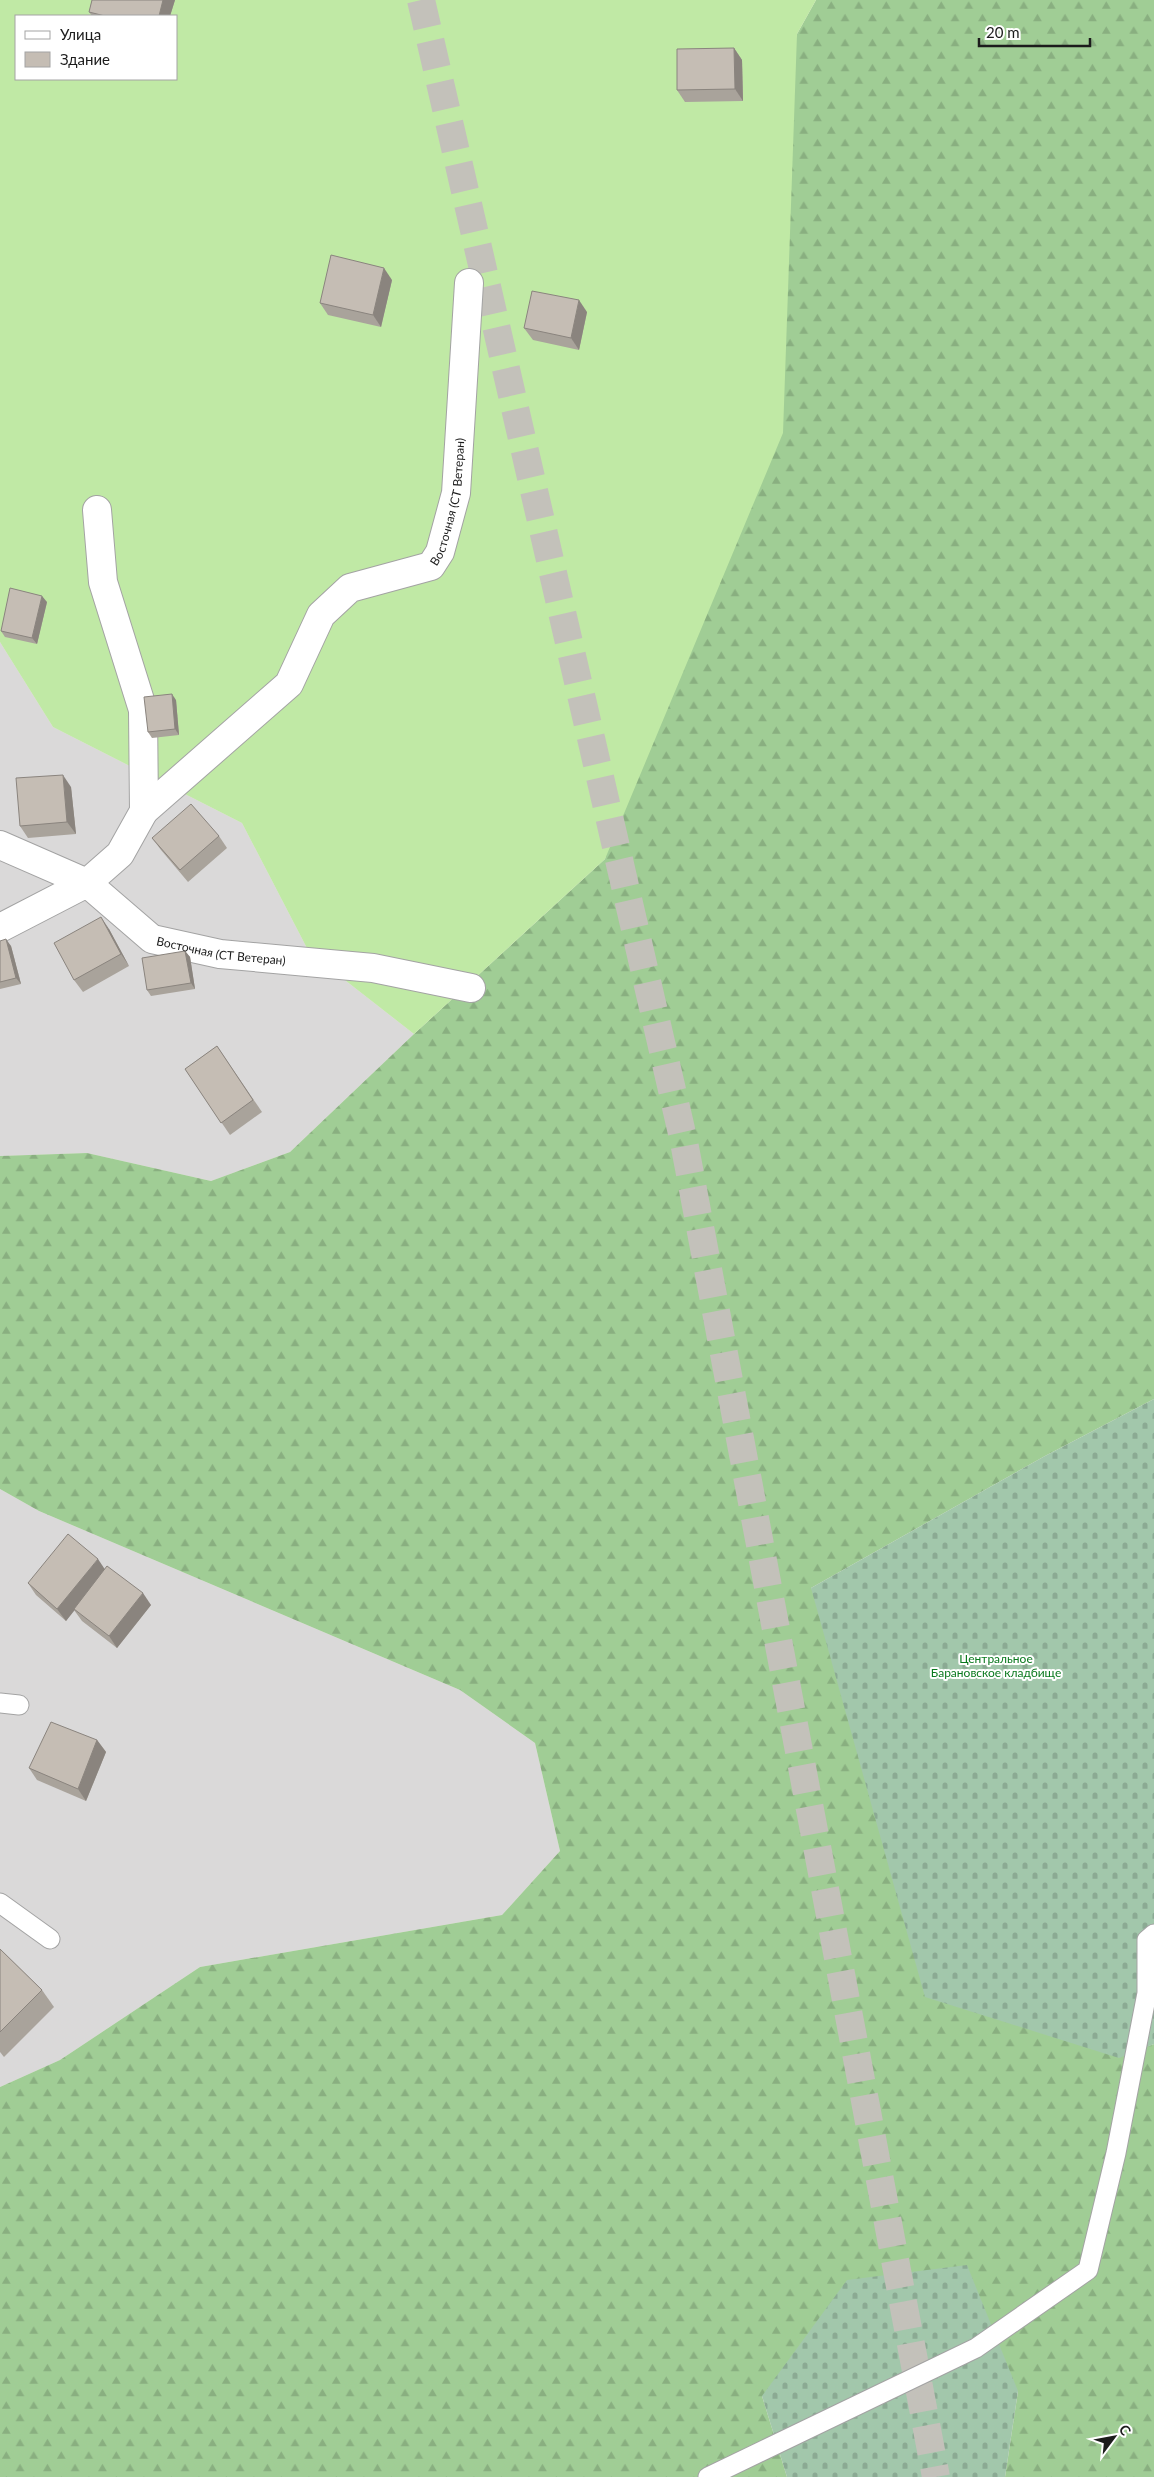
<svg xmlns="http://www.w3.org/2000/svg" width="1154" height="2477" viewBox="0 0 1154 2477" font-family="Lato,sans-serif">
<defs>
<pattern id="forest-firs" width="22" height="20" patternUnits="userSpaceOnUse" patternTransform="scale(1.25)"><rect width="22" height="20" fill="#a0cd95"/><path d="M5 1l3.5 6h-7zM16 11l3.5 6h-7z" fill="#89af80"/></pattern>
<pattern id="cemetery-stones" width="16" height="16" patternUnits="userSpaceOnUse" patternTransform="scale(1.25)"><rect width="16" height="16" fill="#a2c7ab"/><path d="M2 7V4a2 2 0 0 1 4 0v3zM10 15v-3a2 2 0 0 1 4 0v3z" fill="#8baa93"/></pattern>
</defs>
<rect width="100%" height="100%" fill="#edeae1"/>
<!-- residential -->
<g fill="#dad9d9">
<polygon points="0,642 53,727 242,823 309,952 414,1034 290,1152 211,1181 87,1153 0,1156"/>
<polygon points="0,1489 39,1511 460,1690 535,1743 560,1851 502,1915 200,1967 60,2060 0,2087"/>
</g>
<!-- forest -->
<polygon fill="url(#forest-firs)" points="816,0 1154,0 1154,1399 1045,1456 811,1588 1119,2057 1154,2044 1154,2477 1005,2477 1018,2391 762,2396 787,2477 0,2477 0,2087 60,2060 200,1967 502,1915 560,1851 535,1743 460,1690 39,1511 0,1489 0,1156 87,1153 211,1181 290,1152 414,1034 605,859 797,34"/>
<!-- cemetery -->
<g fill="url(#cemetery-stones)">
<polygon points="1154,1399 1154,2044 1119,2058 925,1997 811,1588 1045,1456"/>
<polygon points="967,2265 1018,2391 1005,2477 787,2477 762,2396 847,2280"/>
</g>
<!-- garden -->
<path fill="#c0e9a5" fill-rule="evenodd" d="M0,0H816L797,34L783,433L605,859L414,1034L309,952L242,823L53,727L0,642ZM16,16H176V79H16Z"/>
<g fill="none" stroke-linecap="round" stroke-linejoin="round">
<!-- highway-tunnel -->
<polyline stroke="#c3c1ba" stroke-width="28" stroke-dasharray="28 14" stroke-linecap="butt" points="421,0 684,1142 936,2477"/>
<defs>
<g id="lane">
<polyline points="0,1703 19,1705"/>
<polyline points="0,1903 50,1939"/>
<polyline points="708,2477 976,2348 1088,2270 1116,2153 1147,1993 1147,1940 1154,1934"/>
</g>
<g id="street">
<path id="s1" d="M144,811L289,684L321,615L350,588L431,566L440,552L456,493L469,283"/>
<polyline points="0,845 87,883 120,854 144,811 143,710 103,582 97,510"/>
<path id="s2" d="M0,928L87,883L152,939L220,954L373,968L471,988"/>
</g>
</defs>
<!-- lane casing -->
<use href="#lane" stroke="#a3a3a3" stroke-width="21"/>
<!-- street casing -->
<use href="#street" stroke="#a3a3a3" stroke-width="30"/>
<!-- lane -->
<use href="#lane" stroke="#fff" stroke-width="19"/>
<!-- street -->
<use href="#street" stroke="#fff" stroke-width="28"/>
</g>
<!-- wall -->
<g fill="#a9a39b">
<polygon points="92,0 175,0 170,16 92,16 89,12"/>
<polygon points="734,48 742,60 743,101 685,102 677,90"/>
<polygon points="392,280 381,327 328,315 320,303"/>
<polygon points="587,312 579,350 533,340 524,328"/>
<polygon points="47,602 37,644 5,637 1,631"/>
<polygon points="176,700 179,735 152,738 148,732"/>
<polygon points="71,787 76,834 28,838 20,826"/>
<polygon points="219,836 227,848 188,882 161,850 152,838"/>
<polygon points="109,929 129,966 83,992 74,980"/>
<polygon points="0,941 11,946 21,984 0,989"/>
<polygon points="185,951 190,957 195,989 151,996 147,990"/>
<polygon points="217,1046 262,1112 230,1135 185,1069"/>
<polygon points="105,1569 151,1605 117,1648 82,1621 74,1610 66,1621 36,1595 28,1583"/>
<polygon points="97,1740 106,1752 86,1801 37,1780 29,1768"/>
<polygon points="0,1949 42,1990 54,2007 4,2057 0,2052"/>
</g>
<!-- shaded-wall -->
<g fill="#8a847e">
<polygon points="163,0 175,0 170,16 159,16"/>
<polygon points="734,48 742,60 743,101 735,89"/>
<polygon points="384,268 392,280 381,327 373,315"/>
<polygon points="579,300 587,312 579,350 571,338"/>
<polygon points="42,596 47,602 37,644 32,638"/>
<polygon points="172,694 176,700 179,735 175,729"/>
<polygon points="63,775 71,787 76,834 67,822"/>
<polygon points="101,917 109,929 129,966 121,954"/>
<polygon points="6,939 11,946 21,984 16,978"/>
<polygon points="185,951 190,957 195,989 191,983"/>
<polygon points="98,1559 106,1571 66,1621 57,1609"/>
<polygon points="143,1593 151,1605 117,1648 109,1636"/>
<polygon points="97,1740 106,1752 86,1801 78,1789"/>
</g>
<!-- building -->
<g fill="#c5bdb4" stroke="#8a847e">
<polygon points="92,0 163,0 159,16 105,16 89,12"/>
<polygon points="734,48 735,89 677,90 677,49"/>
<polygon points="331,255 384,268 373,315 320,303"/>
<polygon points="532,291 579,300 571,338 524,328"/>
<polygon points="10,588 42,596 32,638 1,631"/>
<polygon points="172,694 175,729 148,732 144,697"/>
<polygon points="63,775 67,822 20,826 16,778"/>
<polygon points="191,804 219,836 180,870 152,838"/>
<polygon points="101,917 121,954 74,980 54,943"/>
<polygon points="6,939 16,978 0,982 0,941"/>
<polygon points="185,951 191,983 147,990 142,958"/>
<polygon points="217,1046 253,1100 221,1123 185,1069"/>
<polygon points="68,1534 98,1559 57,1609 28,1583"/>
<polygon points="107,1566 143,1593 109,1636 74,1609"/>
<polygon points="51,1722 97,1740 78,1789 29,1768"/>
<polygon points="0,1949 42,1990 0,2032"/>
</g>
<g text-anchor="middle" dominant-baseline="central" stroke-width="4" stroke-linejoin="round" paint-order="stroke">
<!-- street labels -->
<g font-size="12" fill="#1c1c1c" stroke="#fff">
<text stroke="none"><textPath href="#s1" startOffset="460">Восточная (СТ Ветеран)</textPath></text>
<text stroke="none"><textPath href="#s2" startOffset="254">Восточная (СТ Ветеран)</textPath></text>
</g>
<!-- park labels -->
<g font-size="12" fill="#0a791e" stroke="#fff">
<text x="996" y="1658">Центральное<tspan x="996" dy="14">Барановское кладбище</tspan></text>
</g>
</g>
<!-- legend -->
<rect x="15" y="15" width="162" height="65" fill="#ffffff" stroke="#a4a4a4"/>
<rect x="25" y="31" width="25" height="8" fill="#ffffff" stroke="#a4a4a4"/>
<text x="60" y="40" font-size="15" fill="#1c1c1c">Улица</text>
<rect x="25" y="52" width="25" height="15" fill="#c5bdb4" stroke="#a4a4a4"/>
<text x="60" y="65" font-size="15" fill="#1c1c1c">Здание</text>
<!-- north arrow -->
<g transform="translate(1114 2437) rotate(58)" stroke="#ffffff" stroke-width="4" paint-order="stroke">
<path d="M0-4L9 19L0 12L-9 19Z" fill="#1c1c1c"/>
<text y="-8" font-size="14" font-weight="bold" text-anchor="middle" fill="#1c1c1c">С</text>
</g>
<!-- scale -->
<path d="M979 38v8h111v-8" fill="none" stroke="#1c1c1c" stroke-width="2.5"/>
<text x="986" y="38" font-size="15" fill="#1c1c1c" stroke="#ffffff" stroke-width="4" paint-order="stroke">20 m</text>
</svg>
